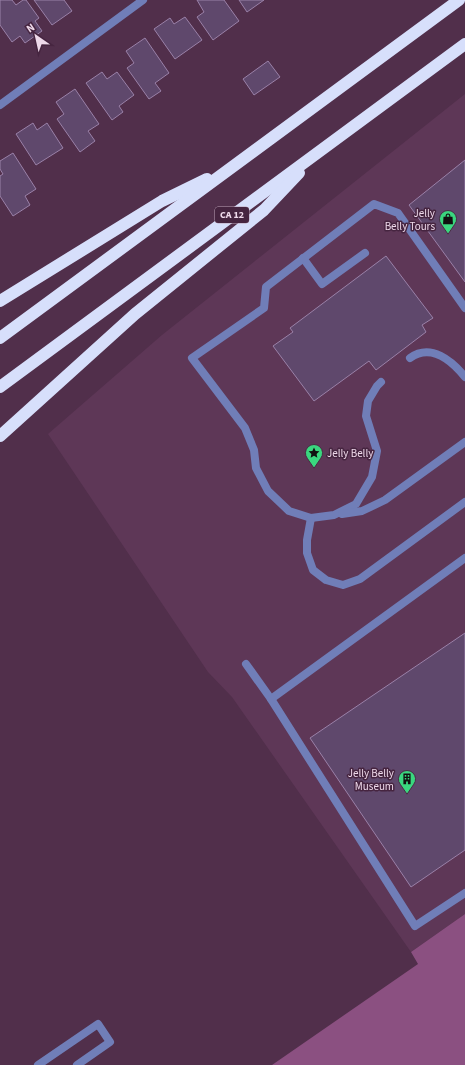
<svg xmlns="http://www.w3.org/2000/svg" width="465" height="1065" viewBox="0 0 465 1065" font-family="'Source Sans 3',sans-serif">
<rect width="100%" height="100%" fill="#512f4b"/>
<!-- built -->
<polygon fill="#5e3757" points="465,94 465,914 411,952 232,697 208,672 48,434 162,335"/>
<!-- green -->
<polygon fill="#8b5081" points="465,914 465,1065 272,1065 418,964 411,952"/>
<!-- building -->
<g fill="#5f486c" stroke="#9a81a8">
<polygon points="0,0 12,0 16,5 23,0 26,0 39,18 35,21 42,31 25,43 20,36 12,42 0,25"/>
<polygon points="34,0 64,0 72,11 52,25"/>
<polygon points="197,0 224,0 239,21 213,40 197,17 204,12"/>
<polygon points="239,0 264,0 247,12"/>
<polygon points="185,17 202,40 175,59 154,29 170,18 174,24"/>
<polygon points="145,38 169,73 155,83 161,91 149,99 127,68 134,63 126,51"/>
<polygon points="268,61 280,77 254,95 243,79"/>
<polygon points="102,72 107,79 117,72 134,95 119,106 123,112 112,120 86,83"/>
<polygon points="75,89 99,124 88,131 95,141 80,152 57,119 64,114 56,102"/>
<polygon points="33,123 37,130 47,123 63,148 36,165 16,134"/>
<polygon points="13,153 36,189 25,196 30,205 13,216 0,196 0,176 3,174 0,169 0,161"/>
<polygon points="465,160 465,282 409,205"/>
<polygon points="386,256 433,318 422,325 426,332 376,370 369,361 314,401 273,346 293,332 290,328"/>
<polygon points="465,633 465,850 411,887 310,738"/>
</g>
<g fill="none" stroke-linecap="round" stroke-linejoin="round">
<!-- lane -->
<g stroke="#707eb8" stroke-width="8">
<polyline points="303,258 322,284 365,253"/>
<path d="M410,358C431,343 452,361 465,377"/>
<polyline points="381,382 377,386 368,401 366,416 377,451 372,477 356,504 334,515 311,518 289,511 268,491 256,468 254,450 245,428 192,358 264,308 266,287 374,204 398,213 465,308"/>
<polyline points="342,514 362,511 385,500 465,442"/>
<polyline points="311,518 307,540 307,553 313,570 326,580 343,585 360,579 465,502"/>
<polyline points="246,664 271,699 465,558"/>
<polyline points="271,699 415,926 465,893"/>
<polyline points="38,1065 98,1024 110,1042 77,1065"/>
</g>
<!-- street -->
<polyline stroke="#707eb8" stroke-width="8" points="0,105 143,0"/>
<!-- highway -->
<g stroke="#d7dffb" stroke-width="12">
<polyline points="0,301 162,201 207,179"/>
<polyline points="0,338 459,0"/>
<polyline points="0,387 465,44"/>
<polyline points="0,436 135,314 264,210 299,173"/>
</g>
</g>
<!-- icons -->
<defs>
<symbol id="shop-pin" viewBox="-11 -11 22 30"><path d="M0 17L-7.5 6A9.5 9.5 0 1 1 7.5 6Z" fill="#3ad77f" stroke="#462540"/><path d="M-5-2.5h2.3a2.7 3.5 0 0 1 5.4 0H5L5.5 6h-11ZM-1.5-2.5h3a1.5 2.3 0 0 0-3 0Z" fill="#111"/></symbol>
<symbol id="sight-pin" viewBox="-11 -11 22 30"><path d="M0 17L-7.5 6A9.5 9.5 0 1 1 7.5 6Z" fill="#3ad77f" stroke="#462540"/><path d="M0-6L1.8-2.2L6-1.7L2.9 1.2L3.7 5.4L0 3.3L-3.7 5.4L-2.9 1.2L-6-1.7L-1.8-2.2Z" fill="#111"/></symbol>
<symbol id="building-pin" viewBox="-11 -11 22 30"><path d="M0 17L-7.5 6A9.5 9.5 0 1 1 7.5 6Z" fill="#3ad77f" stroke="#462540"/><path d="M-4-6H4V6H1V3H-1V6H-4ZM-2.5-4.3h1.7v1.8h-1.7ZM.8-4.3h1.7v1.8H.8ZM-2.5-1h1.7V.8h-1.7ZM.8-1h1.7V.8H.8Z" fill="#111"/></symbol>
</defs>
<g fill-rule="evenodd">
<use href="#shop-pin" x="438" y="209" width="20" height="27"/>
<use href="#sight-pin" x="304" y="443" width="20" height="27"/>
<use href="#building-pin" x="397" y="769" width="20" height="27"/>
</g>
<g text-anchor="middle" dominant-baseline="central" stroke-width="3" stroke-linejoin="round" paint-order="stroke">
<!-- shield labels -->
<rect fill="#462540" stroke="#bca3b7" stroke-width="1" x="215" y="207" width="34" height="16" rx="3"/>
<g font-size="10" font-weight="bold" fill="#eed9ea">
<text x="232" y="215">CA 12</text>
</g>
<!-- poi labels -->
<g font-size="11" fill="#eed9ea" stroke="#462540" text-anchor="end">
<text x="435" y="213">Jelly<tspan x="435" dy="13">Belly Tours</tspan></text>
<text x="327" y="453" text-anchor="start">Jelly Belly</text>
<text x="394" y="773">Jelly Belly<tspan x="394" dy="13">Museum</tspan></text>
</g>
</g>
<!-- north arrow -->
<g transform="translate(36 36) rotate(326)" stroke="#462540" stroke-width="3" paint-order="stroke">
<path d="M0-3L7 15L0 10L-7 15Z" fill="#eed9ea"/>
<text y="-6" font-size="11" font-weight="bold" text-anchor="middle" fill="#eed9ea">N</text>
</g>
</svg>
